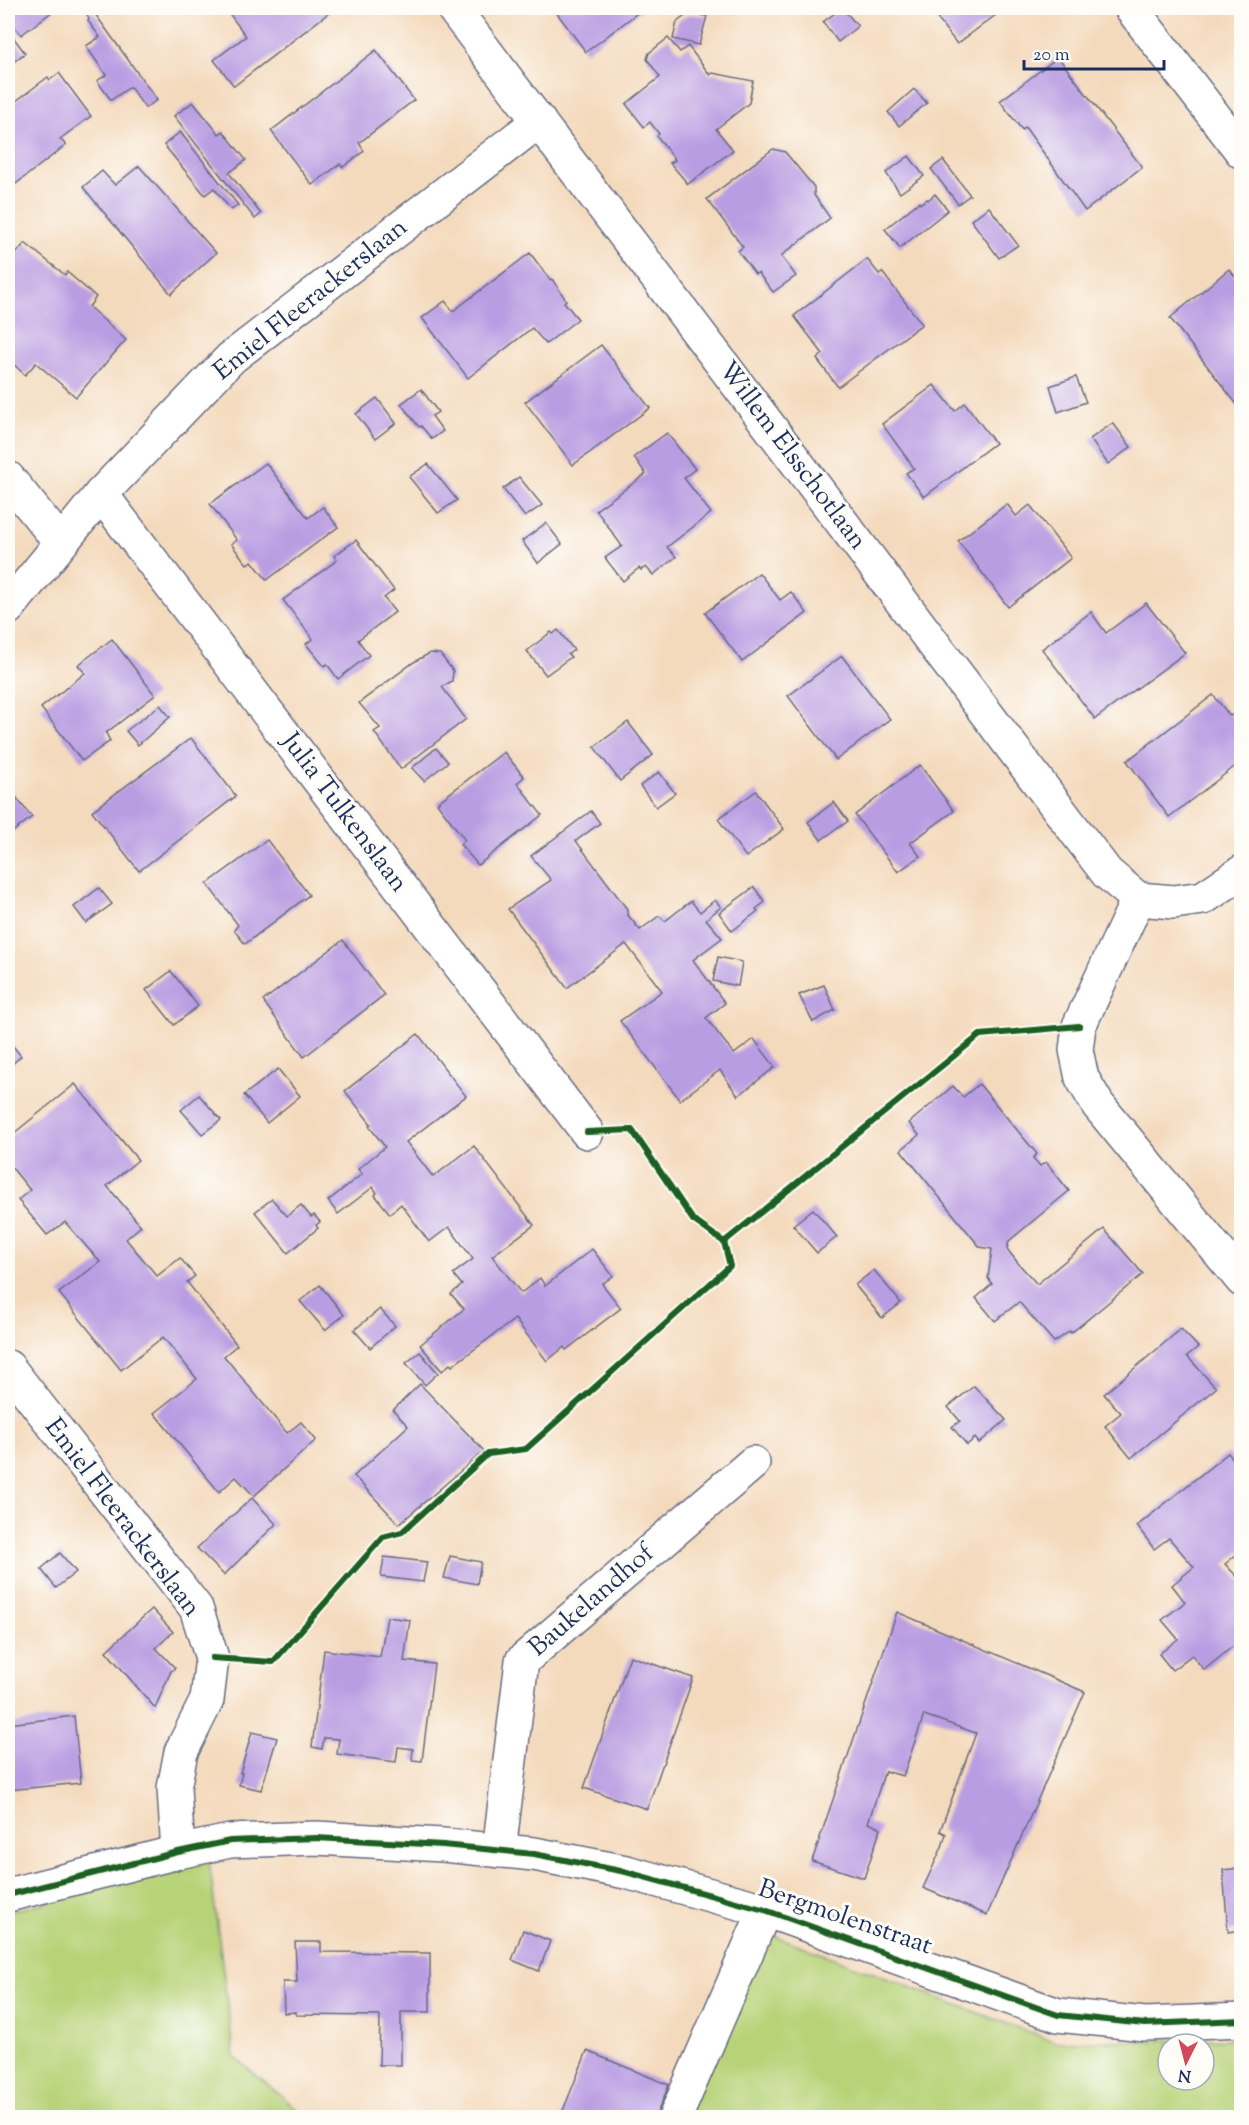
<svg xmlns="http://www.w3.org/2000/svg" width="1249" height="2125" viewBox="0 0 1249 2125" font-family="'Sorts Mill Goudy',serif">
<rect width="100%" height="100%" fill="#fdfcf7"/>
<filter id="ink" filterUnits="userSpaceOnUse"><feTurbulence type="fractalNoise" baseFrequency=".0167" numOctaves="2"/><feDisplacementMap in="SourceGraphic" scale="12" xChannelSelector="R" yChannelSelector="G"/><feConvolveMatrix kernelMatrix="1 2 1 2 8 2 1 2 1" color-interpolation-filters="sRGB"/></filter>
<filter id="wash" filterUnits="userSpaceOnUse"><feTurbulence type="fractalNoise" baseFrequency=".008" numOctaves="4" result="noise"/><feDisplacementMap in="SourceGraphic" scale="24" xChannelSelector="R" yChannelSelector="G"/><feGaussianBlur stdDeviation="1.35" result="paint"/><feColorMatrix in="noise" values="0 0 0 0 0 0 0 0 0 0 0 0 0 0 0 0 0 1.4 0 .05"/><feComposite in="paint" operator="in"/></filter>
<g filter="url(#wash)">
<rect width="100%" height="100%" fill="#f4dabd"/>
<!-- green -->
<g fill="#b7d378" stroke="#69816b" stroke-width="1.5" fill-rule="evenodd">
<polygon points="209,1861 234,2057 307,2117 8,2118 8,1912"/>
<path d="M762,1931L1055,2042L1241,2039V2117L685,2118ZM1168,2044H1204V2080H1168Z"/>
</g>
<g id="blocks">
<!-- building -->
<g fill="#b99de2">
<polygon points="8,8 57,8 21,35 8,18"/>
<polygon points="225,8 335,8 234,86 214,60 246,36"/>
<polygon points="553,8 644,8 586,52"/>
<polygon points="842,8 858,26 838,42 823,22"/>
<polygon points="929,8 1005,8 957,44"/>
<polygon points="93,11 157,100 145,108 130,87 111,100 97,81 106,75 86,46 100,37 88,21 89,19 87,15"/>
<polygon points="688,14 707,16 699,45 673,39 677,22"/>
<polygon points="8,30 25,53 8,66"/>
<polygon points="668,38 680,52 688,46 710,75 713,73 753,81 749,103 716,129 733,150 688,184 670,163 675,160 657,136 659,134 650,122 644,127 626,104 660,77 647,59 649,53"/>
<polygon points="376,50 414,100 359,143 364,151 343,167 340,164 312,185 271,131"/>
<polygon points="1058,57 1142,167 1085,211 1025,127 1022,130 1000,101"/>
<polygon points="59,73 91,116 60,139 66,145 8,190 8,107 48,77 50,80"/>
<polygon points="914,89 927,103 899,126 888,112"/>
<polygon points="193,102 219,134 223,131 246,160 229,173 261,214 255,219 174,116"/>
<polygon points="180,132 238,205 231,210 214,188 205,195 164,145"/>
<polygon points="773,149 785,152 814,187 814,195 830,218 781,256 796,276 773,292 758,273 755,274 738,251 743,247 707,199"/>
<polygon points="909,156 924,176 900,193 886,173"/>
<polygon points="943,160 970,195 958,204 931,169"/>
<polygon points="139,166 216,253 171,294 83,187 102,171 115,185"/>
<polygon points="935,194 948,210 900,248 885,229 919,202 920,204 927,199 928,200"/>
<polygon points="989,207 1018,245 999,258 971,220"/>
<polygon points="25,243 65,275 67,272 96,297 89,307 126,340 76,397 36,363 25,375 8,359 8,263"/>
<polygon points="530,253 550,280 552,279 566,300 564,302 578,319 546,344 532,328 468,378 422,318 445,301 453,311"/>
<polygon points="867,259 879,274 882,272 922,324 838,387 817,359 823,354 794,316"/>
<polygon points="1229,269 1242,285 1242,411 1170,318"/>
<polygon points="601,345 650,408 573,465 525,402"/>
<polygon points="1076,377 1086,402 1058,412 1050,386"/>
<polygon points="934,385 955,411 965,403 995,443 924,497 906,473 914,468 882,424"/>
<polygon points="421,389 438,412 432,416 443,431 432,439 421,426 419,427 401,404"/>
<polygon points="377,398 396,423 375,439 356,414"/>
<polygon points="1113,423 1131,447 1108,464 1090,439"/>
<polygon points="667,433 695,469 684,478 711,513 667,547 676,557 653,575 646,567 641,570 639,568 623,581 605,558 622,546 596,510 646,474 634,457"/>
<polygon points="266,463 308,518 323,507 338,527 267,580 252,561 247,564 231,544 237,540 210,504"/>
<polygon points="428,464 457,500 438,513 409,477"/>
<polygon points="519,477 542,505 525,517 503,489"/>
<polygon points="1007,504 1016,516 1030,505 1071,558 1008,607 958,541"/>
<polygon points="546,523 562,544 538,563 522,541"/>
<polygon points="356,540 394,590 384,598 395,612 358,640 369,655 338,679 327,664 324,666 306,644 313,639 283,600 337,560 334,556"/>
<polygon points="759,573 780,600 791,592 807,613 742,662 705,613"/>
<polygon points="1146,603 1185,653 1095,719 1042,649 1091,612 1106,633"/>
<polygon points="558,630 574,650 568,654 571,657 546,675 527,651 551,632 553,634"/>
<polygon points="112,639 155,695 106,733 110,741 82,761 41,708 85,673 78,665"/>
<polygon points="430,653 440,654 453,671 452,681 442,687 466,719 401,769 374,732 380,728 359,703 414,662"/>
<polygon points="842,656 890,719 836,760 788,696"/>
<polygon points="1213,695 1230,716 1242,708 1242,761 1169,817 1127,761"/>
<polygon points="160,705 170,717 138,745 126,731"/>
<polygon points="628,722 653,755 620,781 594,747"/>
<polygon points="191,738 236,796 139,871 92,811"/>
<polygon points="436,748 448,762 424,781 412,768"/>
<polygon points="504,752 524,777 517,783 542,815 478,865 460,844 465,840 437,803"/>
<polygon points="920,765 954,811 910,843 920,856 898,872 855,815"/>
<polygon points="659,772 675,793 656,807 640,786"/>
<polygon points="10,790 32,817 10,834 8,830 8,792"/>
<polygon points="756,791 784,829 746,857 718,819"/>
<polygon points="834,802 848,821 821,840 808,822"/>
<polygon points="591,811 600,823 576,841 627,909 627,914 640,930 659,916 665,921 691,901 700,912 715,900 721,907 706,919 722,938 693,960 725,1003 706,1018 734,1054 754,1039 775,1067 738,1096 720,1070 680,1100 620,1021 662,991 626,944 567,988 508,909 551,880 531,856"/>
<polygon points="267,840 309,895 245,944 234,930 238,925 207,884"/>
<polygon points="754,887 765,902 756,909 758,911 732,931 719,913"/>
<polygon points="99,888 112,904 86,923 74,907"/>
<polygon points="343,940 384,995 304,1057 263,1001"/>
<polygon points="718,957 742,962 738,986 713,981"/>
<polygon points="171,971 198,1006 174,1025 146,990"/>
<polygon points="824,985 835,1010 813,1022 799,995"/>
<polygon points="418,1034 466,1096 406,1142 433,1177 474,1146 534,1225 492,1256 521,1293 540,1278 545,1286 592,1249 613,1276 602,1284 621,1308 566,1350 564,1347 547,1361 515,1319 452,1366 450,1364 442,1371 420,1345 464,1309 451,1294 462,1285 453,1274 473,1259 449,1227 429,1242 401,1204 390,1214 375,1195 377,1193 373,1187 338,1214 328,1201 362,1174 358,1169 385,1147 369,1126 371,1124 345,1091"/>
<polygon points="8,1040 21,1056 8,1068"/>
<polygon points="278,1069 300,1096 267,1123 244,1095"/>
<polygon points="75,1084 138,1160 107,1186 141,1226 126,1239 157,1276 180,1258 195,1276 187,1282 237,1345 224,1356 287,1433 301,1422 316,1440 254,1496 236,1477 219,1492 154,1413 197,1379 163,1337 121,1370 59,1293 100,1262 65,1222 47,1235 18,1200 30,1190 8,1163 8,1138"/>
<polygon points="979,1084 1037,1154 1033,1158 1040,1166 1046,1162 1069,1191 1009,1241 1007,1249 1018,1263 1037,1284 1104,1229 1143,1274 1071,1333 1070,1331 1054,1342 1019,1302 995,1321 976,1298 992,1284 988,1278 992,1249 980,1247 901,1150 919,1135 909,1123 953,1086 963,1097"/>
<polygon points="199,1095 221,1120 202,1134 181,1110"/>
<polygon points="272,1199 287,1216 301,1205 311,1217 314,1215 320,1222 316,1225 318,1228 288,1253 255,1212"/>
<polygon points="813,1209 837,1237 817,1253 793,1225"/>
<polygon points="874,1270 901,1303 882,1318 855,1285"/>
<polygon points="320,1285 344,1315 325,1330 300,1301"/>
<polygon points="380,1309 395,1326 370,1348 354,1330"/>
<polygon points="1181,1329 1198,1347 1187,1356 1216,1388 1131,1458 1105,1426 1121,1413 1104,1394"/>
<polygon points="420,1352 438,1373 425,1385 406,1363"/>
<polygon points="420,1384 484,1451 399,1524 354,1476 408,1426 393,1410"/>
<polygon points="974,1386 1006,1420 979,1443 975,1438 967,1445 952,1427 960,1421 948,1407"/>
<polygon points="1228,1453 1242,1469 1242,1550 1225,1564 1242,1582 1242,1639 1204,1670 1192,1655 1172,1670 1159,1654 1178,1639 1162,1620 1185,1602 1172,1585 1194,1567 1169,1538 1154,1549 1137,1526"/>
<polygon points="252,1498 276,1524 224,1575 197,1548"/>
<polygon points="60,1553 76,1572 56,1588 41,1569"/>
<polygon points="450,1556 481,1562 477,1584 444,1578"/>
<polygon points="384,1557 427,1562 423,1582 381,1577"/>
<polygon points="152,1609 173,1632 156,1648 175,1668 171,1671 155,1708 106,1651"/>
<polygon points="897,1612 1085,1692 987,1915 923,1888 942,1847 946,1834 940,1831 976,1733 924,1715 903,1776 885,1771 868,1823 881,1828 864,1878 812,1861"/>
<polygon points="387,1617 410,1620 404,1661 434,1664 422,1761 412,1760 413,1749 398,1747 396,1762 337,1754 339,1739 324,1738 322,1749 312,1747 324,1650 380,1657"/>
<polygon points="630,1656 693,1678 647,1809 584,1788"/>
<polygon points="74,1716 81,1783 8,1790 8,1724"/>
<polygon points="252,1732 277,1738 261,1790 239,1785 242,1773 240,1773"/>
<polygon points="1242,1868 1242,1930 1228,1932 1223,1870"/>
<polygon points="523,1930 550,1941 539,1971 512,1960"/>
<polygon points="295,1942 321,1942 321,1952 430,1953 430,2012 401,2012 401,2065 379,2065 380,2016 296,2015 296,2012 284,2013 283,1982 297,1982"/>
<polygon points="587,2051 669,2085 655,2118 560,2118"/>
<polygon points="463,2109 494,2117 494,2118 461,2118"/>
</g>
</g>
</g>
<g filter="url(#ink)">
<use href="#blocks" fill-opacity="0" stroke="#676b7f" stroke-width="1.5"/>
<g fill="none" stroke-linecap="round" stroke-linejoin="round">
<defs>
<g id="minor">
<polyline points="453,8 1107,873 1138,899"/>
<polyline points="1131,8 1242,152"/>
<polyline points="8,478 61,543"/>
<polyline points="101,494 587,1132"/>
<polyline points="8,608 101,494 231,358 539,121"/>
<polyline points="1242,872 1203,898 1174,902 1138,899 1079,1026 1076,1050 1082,1078 1098,1105 1242,1280"/>
<polyline points="8,1367 196,1608 212,1658 207,1700 181,1752 174,1788 178,1852"/>
<polyline points="499,1851 522,1661 753,1463"/>
<polyline points="8,1895 178,1852 230,1841 316,1838 443,1845 534,1854 626,1872 765,1910 1058,2015 1145,2024 1242,2020"/>
<polyline points="675,2118 765,1910"/>
</g>
</defs>
<!-- minor casing -->
<use href="#minor" stroke="#676b7f" stroke-width="36"/>
<!-- minor -->
<use href="#minor" stroke="#fff" stroke-width="33"/>
<defs>
<g id="cycleway">
<polyline points="587,1132 632,1130 693,1220 724,1242"/>
<polyline points="212,1658 273,1662 383,1537 402,1532 488,1454 526,1449 730,1266 724,1242 980,1035 1079,1026"/>
<polyline points="8,1895 178,1852 230,1841 316,1838 443,1845 534,1854 626,1872 765,1910 1058,2015 1145,2024 1242,2020"/>
</g>
</defs>
<!-- cycleway casing -->
<use href="#cycleway" stroke="#fdfcf7" stroke-width="10"/>
<!-- cycleway -->
<use href="#cycleway" stroke="#1b5e20" stroke-width="6"/>
</g>
</g>
<g text-anchor="middle" dominant-baseline="central" stroke-width="6" stroke-linejoin="round" paint-order="stroke">
<!-- street labels -->
<g font-size="26" fill="#1b2f5e" stroke="#fdfcf7">
<text transform="translate(311 300) rotate(-39)">Emiel Fleerackerslaan</text>
<text transform="translate(792 456) rotate(53)">Willem Elsschotlaan</text>
<text transform="translate(344 813) rotate(53)">Julia Tulkenslaan</text>
<text transform="translate(122 1518) rotate(53)">Emiel Fleerackerslaan</text>
<text transform="translate(592 1601) rotate(-41)">Baukelandhof</text>
<text transform="translate(845 1918) rotate(19)">Bergmolenstraat</text>
</g>
</g>
<!-- margin -->
<rect width="1249" height="2125" fill="none" stroke="#fdfcf7" stroke-width="30"/>
<!-- north arrow -->
<g transform="translate(1186 2062) rotate(186)"><circle r="28" fill="#fdfcf7" stroke="#a3aaba" stroke-width="1.5"/>
<path d="M0-4.5L10 22L0 15L-10 22Z" fill="#d1495b"/>
<text y="-9" font-size="16" font-weight="bold" text-anchor="middle" fill="#1b2f5e">N</text>
</g>
<!-- scale -->
<path d="M1024 60v9h140v-9" fill="none" stroke="#1b2f5e" stroke-width="3"/>
<text x="1033" y="60" font-size="18" fill="#1b2f5e" stroke="#fdfcf7" stroke-width="4.5" paint-order="stroke">20 m</text>
</svg>
